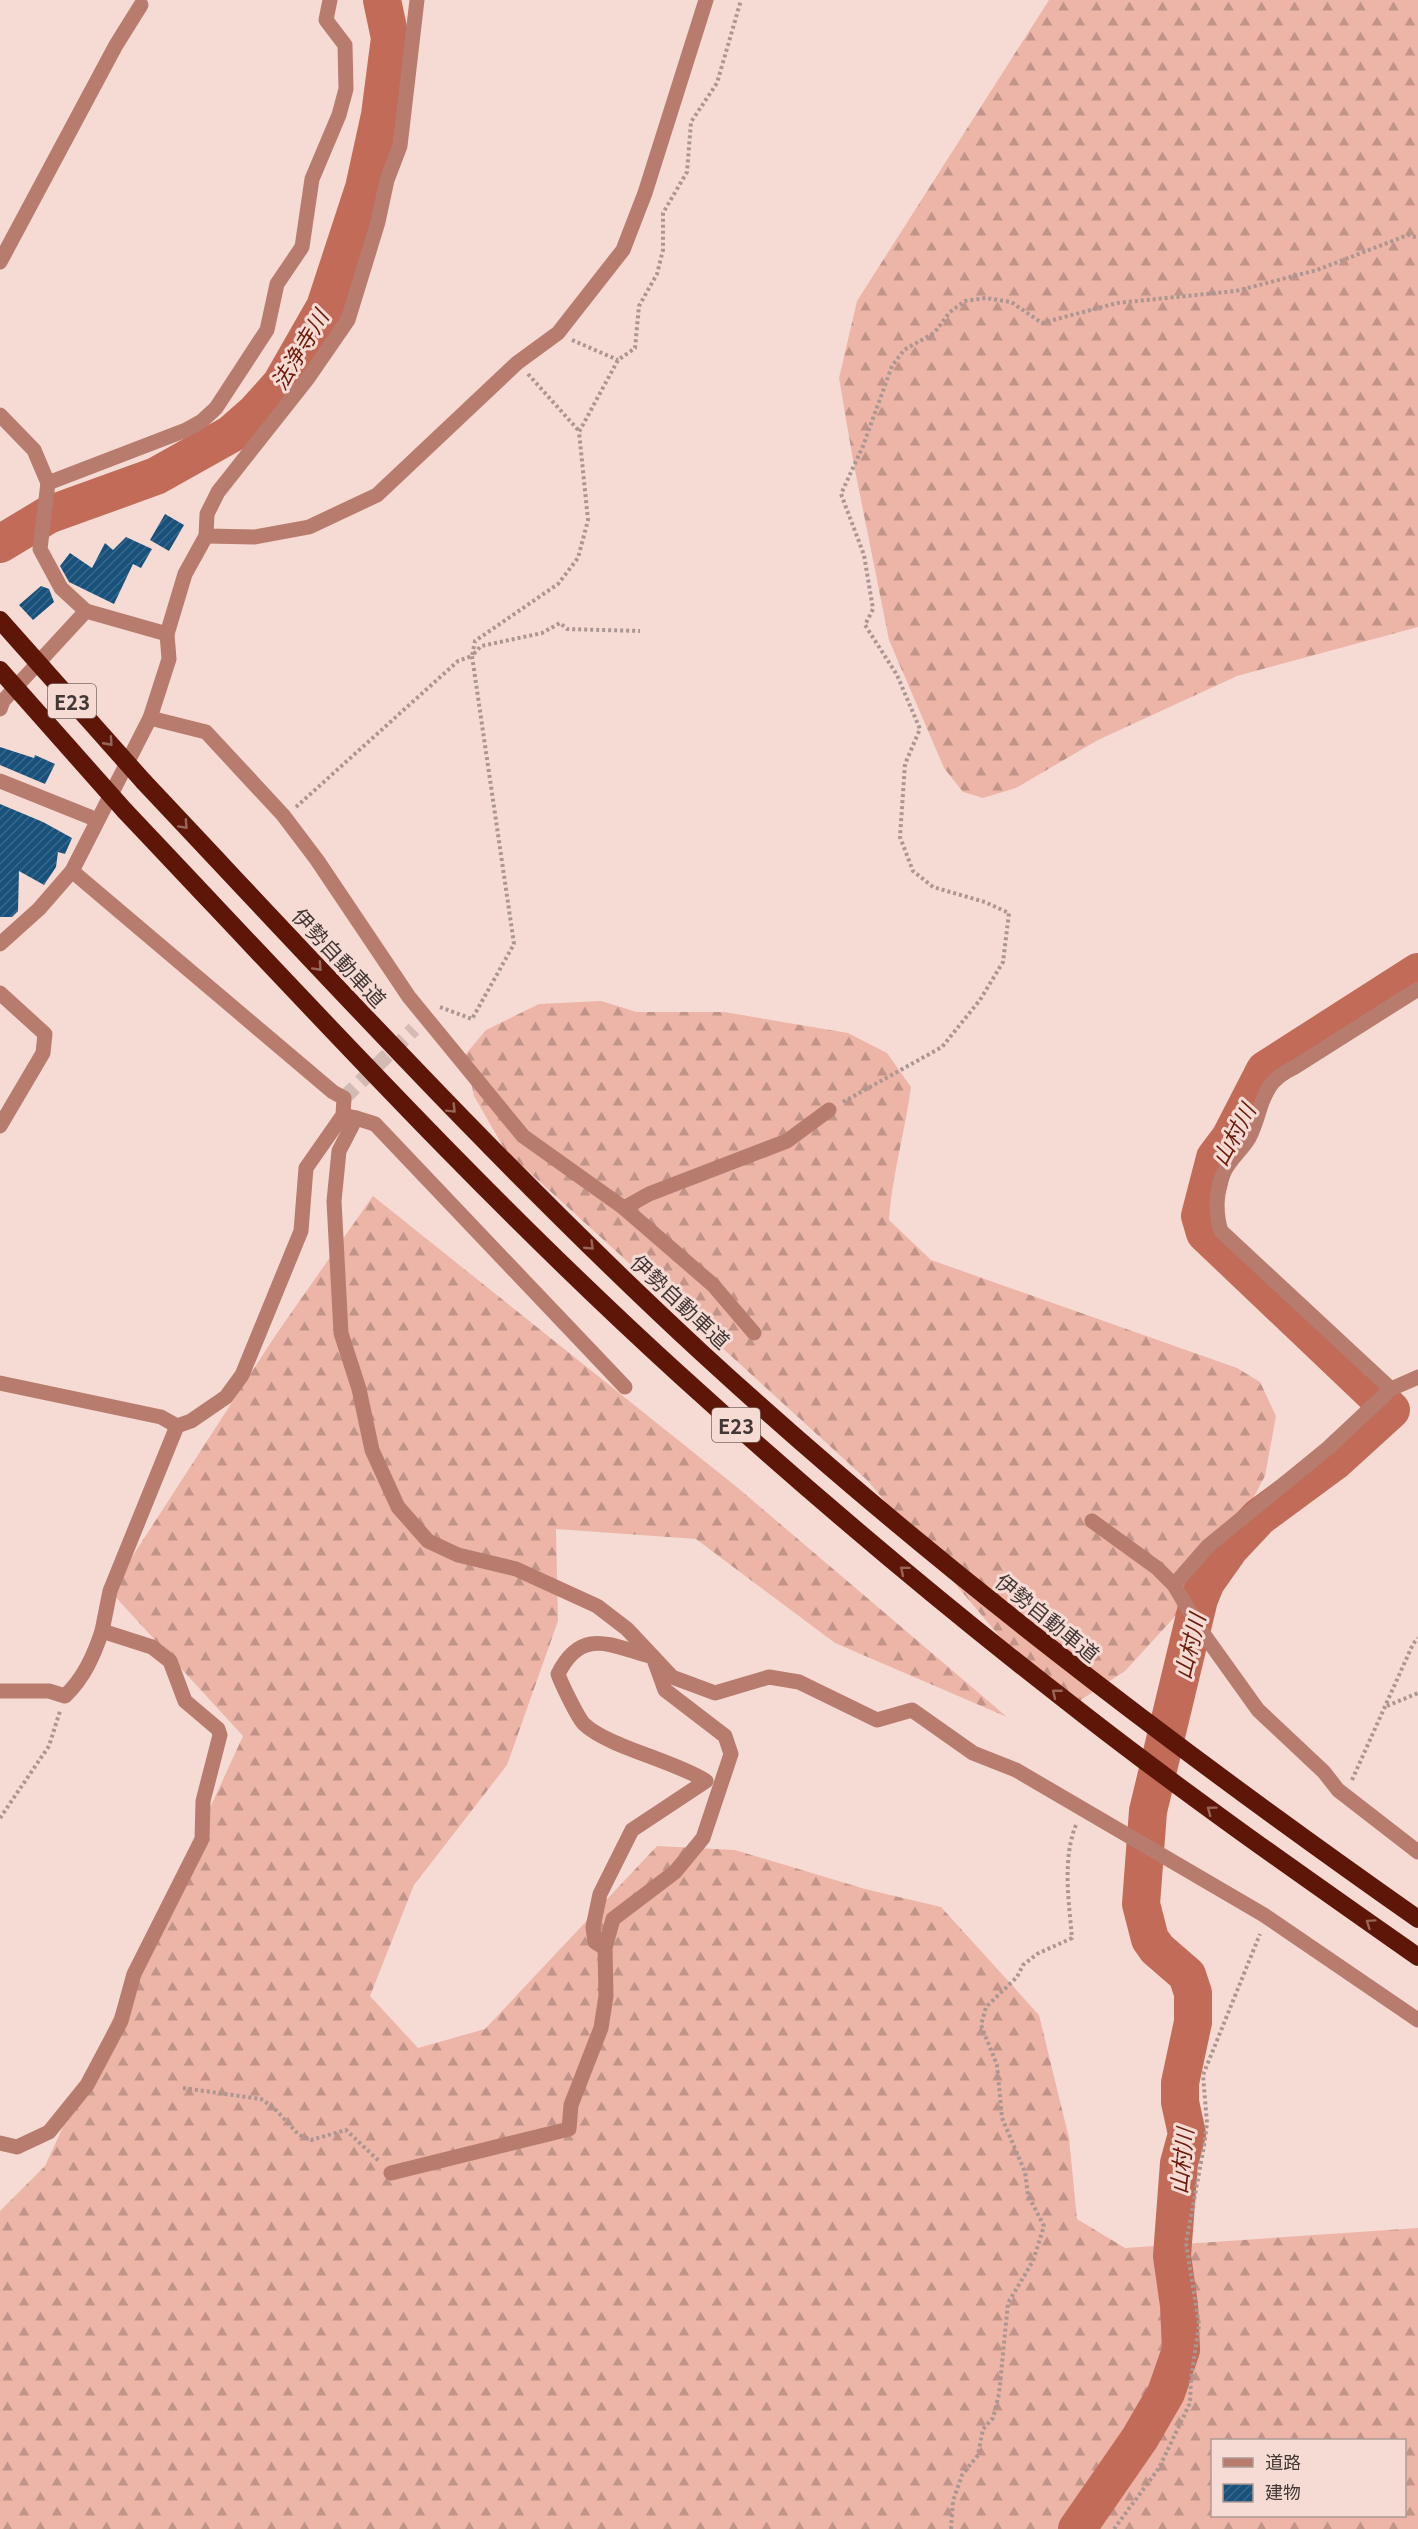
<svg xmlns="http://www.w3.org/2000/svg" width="1418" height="2529" viewBox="0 0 1418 2529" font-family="Georgia,'Noto Sans JP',serif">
<defs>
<pattern id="forest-firs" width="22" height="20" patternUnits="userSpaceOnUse" patternTransform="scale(1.5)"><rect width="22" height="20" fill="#edb5a7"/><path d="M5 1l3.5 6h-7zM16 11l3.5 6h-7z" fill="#c29489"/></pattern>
<pattern id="building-hatch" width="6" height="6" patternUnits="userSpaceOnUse" patternTransform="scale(1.5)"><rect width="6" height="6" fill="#18517c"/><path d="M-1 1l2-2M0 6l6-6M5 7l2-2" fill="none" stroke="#3b688a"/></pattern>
</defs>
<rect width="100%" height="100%" fill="#f6dbd5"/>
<!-- forest -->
<g fill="url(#forest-firs)" fill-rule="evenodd">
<polygon points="1049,0 1418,0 1418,627 1237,676 1098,740 1016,788 983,798 963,792 944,768 889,640 853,460 839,378 857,301"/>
<path d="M601,1001L637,1012H724L848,1033L887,1053L911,1087C905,1132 892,1175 889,1220L931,1260L1237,1368L1260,1382L1276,1416L1265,1476L1233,1536L1181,1610L1125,1671L1076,1703L1052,1698L867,1480L505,1150L474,1096L465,1055L486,1030L539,1004Z"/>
<path d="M373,1196L738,1488L1007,1717L835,1643L696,1539L556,1529L558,1621L507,1765L414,1885L370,1996L418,2048L485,2029L657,1846L735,1850L865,1889L941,1907L1039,2015L1069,2138L1077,2219L1125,2248L1418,2228V2529H0V2211L45,2166L243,1736L110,1591L275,1336ZM1212,2440H1404V2516H1212Z"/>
</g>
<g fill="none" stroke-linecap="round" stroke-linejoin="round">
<!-- river -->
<g stroke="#c16b58" stroke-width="38">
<polyline points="0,544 48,515 156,476 231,434 256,412 281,384 325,307 364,188 380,115 390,38 382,0"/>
<polyline points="1077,2529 1140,2438 1166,2393 1181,2350 1179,2305 1172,2256 1179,2163 1187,2134 1180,2102 1180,2083 1193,2022 1193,1993 1187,1975 1157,1949 1150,1939 1141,1904 1148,1811 1199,1599 1206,1582 1230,1548 1259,1517 1335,1461 1391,1410 1205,1233 1200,1216 1215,1158 1230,1138 1265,1070 1418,972"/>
</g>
</g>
<!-- building -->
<g fill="url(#building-hatch)">
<polygon points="165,514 184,525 169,551 150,540"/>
<polygon points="126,537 152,549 141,568 133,564 114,604 69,582 60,566 70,553 92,568 105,543 113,550"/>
<polygon points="41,586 49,589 54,602 33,620 19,605"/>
<polygon points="0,747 34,758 35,755 55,764 45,784 0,765"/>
<polygon points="0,804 43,822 72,838 65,854 58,852 56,867 44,885 19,871 18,911 12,917 0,917"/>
</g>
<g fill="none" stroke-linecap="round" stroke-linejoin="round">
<!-- minor-tunnel -->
<polyline stroke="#d2bab5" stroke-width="15" stroke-dasharray="15 8" stroke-linecap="butt" points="344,1098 414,1029"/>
<!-- path -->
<g stroke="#ab9692" stroke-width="4" stroke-dasharray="3 3" stroke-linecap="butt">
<polyline points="572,340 618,360"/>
<polyline points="528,374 579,431"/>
<polyline points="296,807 458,661 472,656 475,641 558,584 578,558 588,520 579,432 618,360 635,348 639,306 657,274 663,250 663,213 687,172 691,122 717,83 741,0"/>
<polyline points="440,1007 472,1019 514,944 472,656 481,646 542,633 560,623 567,629 640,631"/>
<polyline points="843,1102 942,1047 980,1000 1003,962 1009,913 985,902 933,887 913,871 900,837 905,764 920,729 897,675 865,625 873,609 864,555 841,494 863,446 892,366 904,350 934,333 950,312 965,301 986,298 1011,302 1042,323 1117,303 1236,291 1317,270 1408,235 1418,238"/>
<polyline points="1387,1706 1418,1693"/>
<polyline points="1352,1780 1413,1644 1418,1638"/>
<polyline points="0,1818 49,1746 60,1711"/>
<polyline points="183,2088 261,2099 274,2108 299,2135 311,2140 346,2130 380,2162"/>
<path d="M951,2529L953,2501L962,2475L978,2455L983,2429L993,2418L999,2394L1008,2303L1033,2261L1044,2226L1028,2195L1025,2172L1002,2118L997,2065L981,2025L986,2007L1017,1977L1023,1965L1037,1954L1072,1938C1069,1902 1062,1859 1076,1825"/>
<polyline points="1114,2529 1159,2468 1190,2403 1191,2379 1199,2325 1186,2243 1204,2146 1207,2123 1203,2075 1260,1934"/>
</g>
<!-- minor -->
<g stroke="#b87c6e" stroke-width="15">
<polyline points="0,262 116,45 141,5"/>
<polyline points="0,415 34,450 48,483 186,430 202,421 216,408 267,330 277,284 302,247 312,179 339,115 346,89 345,45 326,20 330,0"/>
<polyline points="48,483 40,549 61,588 86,611 167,634"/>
<polyline points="206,536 255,537 309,527 377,495 517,363 558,333 623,250 645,193 706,0"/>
<polyline points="0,709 3,701 86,611"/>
<polyline points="150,718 206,732 283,815 317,860 409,997 523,1136 624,1208 713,1285 754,1333"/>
<polyline points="0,781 90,817"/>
<polyline points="0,944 39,909 72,871 150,718 169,659 167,634 185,574 206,536 207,514 218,492 308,378 348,320 378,222 387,180 400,146 417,0"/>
<polyline points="0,993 45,1034 43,1053 0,1126"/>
<polyline points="343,1115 356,1118 339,1151 334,1201 341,1333 359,1389 372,1450 398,1507 428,1541 458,1555 516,1569 597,1606 627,1629 672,1677 715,1693 769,1677 799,1682 877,1720 912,1710 973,1753 1016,1770 1264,1915 1418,2020"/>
<polyline points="356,1118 375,1124 625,1387"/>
<polyline points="624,1208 649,1194 787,1141 829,1110"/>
<polyline points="0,1383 161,1417 177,1426 191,1421 226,1397 242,1375 301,1231 306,1168 343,1115 344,1098 333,1092 72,871"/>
<path d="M1391,1389L1221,1231C1215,1213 1216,1189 1224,1172C1230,1159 1242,1150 1249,1138C1265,1106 1257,1085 1295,1067L1418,989"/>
<polyline points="1092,1521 1157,1568 1174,1585 1200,1629 1258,1710 1324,1772 1338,1790 1418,1852"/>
<polyline points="1174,1585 1208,1546 1328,1448 1391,1389 1418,1377"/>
<path d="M0,1691H49L65,1696C84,1678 94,1655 102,1631"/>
<polyline points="0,2143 17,2147 49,2132 87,2085 121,2021 134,1974 202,1839 203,1801 220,1735 218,1729 185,1701 170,1661 152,1647 102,1631 110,1591 177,1426"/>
<path d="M391,2173L569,2129L571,2105L601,2028L606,1996L605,1948L613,1919L675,1872L703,1838L731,1754L725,1736L665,1690L653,1657C611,1646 582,1626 558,1674C561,1683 578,1718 584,1724C608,1747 673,1760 706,1781L632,1830L600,1894L593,1927L595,1942L605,1948"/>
</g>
<!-- highway -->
<g stroke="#5d1607" stroke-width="18">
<path d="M144,782C327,976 507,1173 703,1354C927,1560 1169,1744 1418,1919"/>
<path d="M125,811C307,1003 485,1198 681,1376C812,1495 947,1609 1087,1717C1195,1801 1307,1879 1418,1957"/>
</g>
<!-- highway-bridge -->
<g stroke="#5d1607" stroke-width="18">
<polyline points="0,620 144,782"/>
<polyline points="0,670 125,811"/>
</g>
</g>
<!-- one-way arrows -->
<defs><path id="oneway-chevron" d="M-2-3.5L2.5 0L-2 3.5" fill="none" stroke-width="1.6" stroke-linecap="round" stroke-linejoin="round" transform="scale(1.5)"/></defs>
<g stroke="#9a6559">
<use href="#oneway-chevron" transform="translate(109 742) rotate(48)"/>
<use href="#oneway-chevron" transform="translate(184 825) rotate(47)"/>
<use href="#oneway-chevron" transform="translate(318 967) rotate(47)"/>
<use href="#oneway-chevron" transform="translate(452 1109) rotate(45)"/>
<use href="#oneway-chevron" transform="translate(590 1246) rotate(44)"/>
<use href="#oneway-chevron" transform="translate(904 1570) rotate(-140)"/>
<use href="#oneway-chevron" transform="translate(1056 1693) rotate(-141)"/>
<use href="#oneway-chevron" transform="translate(1211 1810) rotate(-143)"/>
<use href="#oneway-chevron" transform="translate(1370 1923) rotate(-145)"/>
</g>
<g text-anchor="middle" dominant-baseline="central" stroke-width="6" stroke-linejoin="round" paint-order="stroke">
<!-- shield labels -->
<g fill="#f6dbd5" stroke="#796966" stroke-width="1.5">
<rect x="48" y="684" width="48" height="34" rx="4.5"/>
<rect x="712" y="1408" width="48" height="34" rx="4.5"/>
</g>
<g font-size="20" font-weight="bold" fill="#433836">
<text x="72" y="701">E23</text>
<text x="736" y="1425">E23</text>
</g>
<!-- street labels -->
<g font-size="21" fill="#433836" stroke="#f6dbd5">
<text transform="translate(340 957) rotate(47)">伊勢自動車道</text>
<text transform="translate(681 1301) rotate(43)">伊勢自動車道</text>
<text transform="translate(1048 1617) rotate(39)">伊勢自動車道</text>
</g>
<!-- water labels -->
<g font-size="22" font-style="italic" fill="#6a1b09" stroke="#f6dbd5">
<text transform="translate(298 349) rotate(-59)">法浄寺川</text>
<text transform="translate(1232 1134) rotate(-62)">山村川</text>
<text transform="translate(1188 1646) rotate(-76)">山村川</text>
<text transform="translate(1180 2161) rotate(-84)">山村川</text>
</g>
</g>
<!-- legend -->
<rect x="1211" y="2439" width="195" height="78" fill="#f6dbd5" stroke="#ae9a95" stroke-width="1.5"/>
<rect x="1223" y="2458" width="30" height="9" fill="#b87c6e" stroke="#ae9a95" stroke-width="1.5"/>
<text x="1265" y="2469" font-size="18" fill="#433836">道路</text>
<rect x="1223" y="2484" width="30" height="18" fill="url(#building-hatch)" stroke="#ae9a95" stroke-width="1.5"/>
<text x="1265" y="2499" font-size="18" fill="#433836">建物</text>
</svg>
